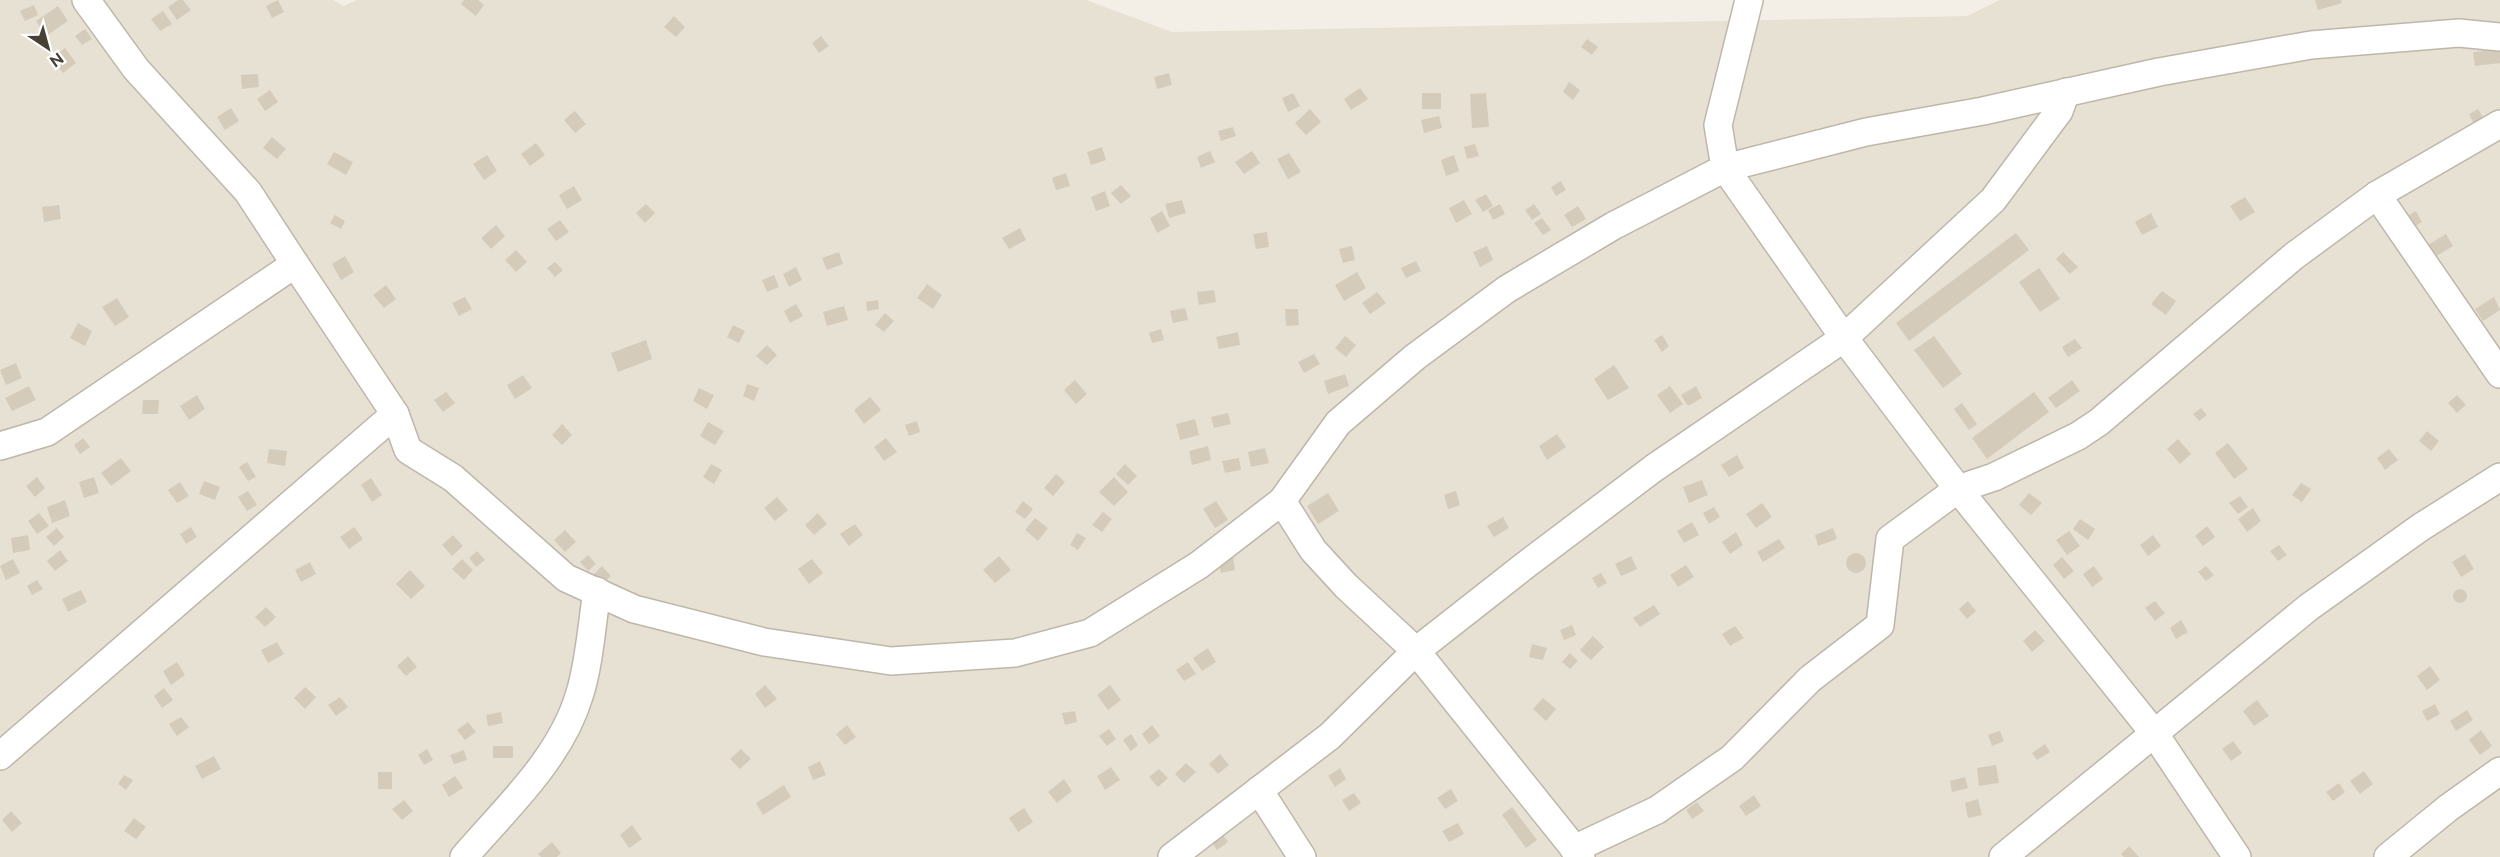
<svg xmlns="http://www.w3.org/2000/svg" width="2500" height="857" viewBox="0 0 2500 857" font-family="Raleway,sans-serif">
<rect width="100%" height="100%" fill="#f3efe6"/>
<!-- residential -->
<polygon fill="#e7e1d4" points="0,0 333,0 344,6 357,0 1086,0 1172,32 1967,16 2000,0 2500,0 2500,857 0,857"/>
<!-- building -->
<g fill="#d5cbbb">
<polygon points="178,0 183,0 191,10 177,20 168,7"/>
<polygon points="278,0 284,12 272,18 266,6"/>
<polygon points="464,0 478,0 484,5 476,16 461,4"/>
<polygon points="2315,0 2341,0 2342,3 2318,10"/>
<polygon points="34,5 38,15 25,21 20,11"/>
<polygon points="58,6 68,21 46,36 36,21"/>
<polygon points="163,11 172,24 160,31 151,19"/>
<polygon points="674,16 685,27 676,37 664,27"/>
<polygon points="85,29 92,39 82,45 75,36"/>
<polygon points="821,36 829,46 819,53 812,43"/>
<polygon points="1587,39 1598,47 1592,55 1581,47"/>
<polygon points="65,48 76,63 63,73 52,58"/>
<polygon points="2500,49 2500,63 2475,66 2473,52"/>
<polygon points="1169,73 1172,85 1157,89 1154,77"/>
<polygon points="258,74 259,87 242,89 241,75"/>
<polygon points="1569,82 1580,90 1573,100 1563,92"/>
<polygon points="1360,88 1368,99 1351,110 1344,99"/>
<polygon points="270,90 278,102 265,111 257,99"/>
<polygon points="1293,93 1300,106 1288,112 1282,98"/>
<rect x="1422" y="93" width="19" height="16"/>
<polygon points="1486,93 1489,127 1472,128 1470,94"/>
<polygon points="231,108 239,121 225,130 217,117"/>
<polygon points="1310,109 1321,122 1306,135 1295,123"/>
<polygon points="2478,109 2486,122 2476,128 2469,114"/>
<polygon points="575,111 586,124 575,133 564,120"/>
<polygon points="1439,116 1442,128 1424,133 1421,120"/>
<polygon points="1233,127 1236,136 1221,141 1218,131"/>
<polygon points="272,137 286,149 277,159 263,148"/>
<polygon points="536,143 545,155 530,166 521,154"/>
<polygon points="1475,144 1479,156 1467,159 1464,147"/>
<polygon points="1102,147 1106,160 1091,165 1087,152"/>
<polygon points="1210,151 1215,162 1201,168 1197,157"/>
<polygon points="1252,151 1260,163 1244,174 1235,162"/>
<polygon points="334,152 353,162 346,175 327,164"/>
<polygon points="1289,153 1301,172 1288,179 1277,159"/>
<polygon points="487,155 497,171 484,180 473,164"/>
<polygon points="1454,155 1459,171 1446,176 1441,160"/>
<polygon points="1066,173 1070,186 1056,190 1052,178"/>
<polygon points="1561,181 1566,190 1556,196 1551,187"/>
<polygon points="1121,185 1131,196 1121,204 1111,193"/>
<polygon points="574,186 582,200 567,209 559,195"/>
<polygon points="1105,191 1110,206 1096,211 1091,197"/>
<polygon points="1486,194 1493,206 1483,212 1475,200"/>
<polygon points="2245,197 2255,212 2240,221 2230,206"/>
<polygon points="1182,200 1186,213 1169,218 1165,204"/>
<polygon points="1464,200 1472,214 1456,223 1449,208"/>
<polygon points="646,204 655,213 645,223 636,213"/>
<polygon points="1500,204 1505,214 1493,220 1488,210"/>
<polygon points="1534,204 1541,214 1532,220 1525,210"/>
<polygon points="59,205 61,219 44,222 42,207"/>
<polygon points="1578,206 1586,219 1572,227 1564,215"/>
<polygon points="1162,211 1170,226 1157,233 1150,218"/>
<polygon points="2416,211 2422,222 2409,230 2402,219"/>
<polygon points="2151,213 2158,227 2142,235 2135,222"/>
<polygon points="335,215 345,221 341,229 330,223"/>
<polygon points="1542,218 1551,230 1543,235 1534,223"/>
<polygon points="560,220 569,232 556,241 547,229"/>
<polygon points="496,225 505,236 491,249 481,238"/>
<polygon points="1020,228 1026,240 1009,249 1002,238"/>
<polygon points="1267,232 1269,247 1256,249 1253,234"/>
<polygon points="2016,233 2029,250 1909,341 1896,323"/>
<polygon points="2446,234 2453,246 2435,257 2428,245"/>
<polygon points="1352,246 1355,260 1343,263 1339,249"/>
<polygon points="1487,246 1493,260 1480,267 1473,252"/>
<polygon points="516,250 527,262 516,272 505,260"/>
<polygon points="839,252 843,264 827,270 822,258"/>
<polygon points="2063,252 2078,267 2070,274 2056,259"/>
<polygon points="345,256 354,272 341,280 332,264"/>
<polygon points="1416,261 1421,271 1406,278 1401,268"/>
<polygon points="555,262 563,270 555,277 547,268"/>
<polygon points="796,267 802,280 789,287 783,274"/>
<polygon points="2039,268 2060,299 2040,312 2019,282"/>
<polygon points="1357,272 1366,288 1344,301 1335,285"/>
<polygon points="774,275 779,287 767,292 762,280"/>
<polygon points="927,284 942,295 933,309 917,298"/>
<polygon points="386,285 396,299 384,308 373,295"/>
<polygon points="1214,290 1216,302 1199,305 1197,292"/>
<polygon points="2162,291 2176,301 2166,315 2151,304"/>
<polygon points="1377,292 1386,303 1370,314 1362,303"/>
<polygon points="465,297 472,309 459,316 452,303"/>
<polygon points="2494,297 2500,310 2483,321 2475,309"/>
<polygon points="117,298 129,317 115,326 102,307"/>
<polygon points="878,300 879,309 867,311 866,302"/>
<polygon points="796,304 803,316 790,323 784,311"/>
<polygon points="844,306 848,320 827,326 823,312"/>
<polygon points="1185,308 1188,320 1173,323 1170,311"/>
<polygon points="1285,309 1298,309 1299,325 1286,326"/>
<polygon points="885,313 894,321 884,332 875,325"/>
<polygon points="78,323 92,331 85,346 70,338"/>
<polygon points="733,325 745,331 739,343 727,337"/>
<polygon points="1161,329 1164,340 1152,343 1149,333"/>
<polygon points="1238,332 1240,345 1219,349 1216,337"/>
<polygon points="1662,335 1669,346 1662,352 1654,340"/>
<polygon points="1345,336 1356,345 1346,357 1335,348"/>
<polygon points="1934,336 1962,374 1943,388 1914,350"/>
<polygon points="2075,339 2082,348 2068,357 2062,347"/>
<polygon points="646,340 652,359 618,372 611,353"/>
<polygon points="767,345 777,355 767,365 756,356"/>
<polygon points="1314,354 1320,364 1304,373 1298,362"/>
<polygon points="16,363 22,378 6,385 0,370"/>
<polygon points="1614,365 1629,388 1608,400 1594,379"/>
<polygon points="1345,374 1349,386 1328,394 1324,381"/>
<polygon points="523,375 532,388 515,399 507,385"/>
<polygon points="1075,380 1087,394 1076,404 1064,390"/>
<polygon points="2072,380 2080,391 2056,408 2048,398"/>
<polygon points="747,384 759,388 754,401 743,396"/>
<polygon points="29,386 36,400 12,411 5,398"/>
<polygon points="1670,386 1683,404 1670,413 1657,395"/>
<polygon points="1696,386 1702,398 1688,406 1681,395"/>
<polygon points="699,388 714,395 707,409 693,401"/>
<polygon points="446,392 455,403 443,412 434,400"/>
<polygon points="2034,392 2049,412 1987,459 1972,438"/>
<polygon points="197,395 205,409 189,420 180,406"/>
<polygon points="2457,395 2466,405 2457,413 2448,403"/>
<polygon points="870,397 881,410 864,424 854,410"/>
<polygon points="143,400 159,400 158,414 142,414"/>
<polygon points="1962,403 1977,424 1969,430 1954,409"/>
<polygon points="2201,408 2207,415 2199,421 2193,414"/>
<polygon points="1228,413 1231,424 1214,428 1211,417"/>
<polygon points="1195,419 1199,435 1180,440 1176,424"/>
<polygon points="917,421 920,432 909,436 905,425"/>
<polygon points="708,422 724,431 715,445 700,436"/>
<polygon points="562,424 572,435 562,445 552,435"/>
<polygon points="2427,431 2439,441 2431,451 2419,441"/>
<polygon points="1557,434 1566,447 1547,460 1539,446"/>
<polygon points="83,438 90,447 80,454 74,445"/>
<polygon points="886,438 897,452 884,461 874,447"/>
<polygon points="2178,439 2191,454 2180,464 2167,449"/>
<polygon points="2228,443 2248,469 2234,479 2215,453"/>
<polygon points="1208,446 1211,460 1192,465 1189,451"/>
<polygon points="1265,448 1269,463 1251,467 1248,452"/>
<polygon points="269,449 287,451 285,466 267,463"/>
<polygon points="2389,449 2398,460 2385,470 2377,458"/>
<polygon points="1737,455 1744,468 1729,477 1721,465"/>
<polygon points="121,458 131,471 111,486 101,473"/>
<polygon points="1239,458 1241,470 1225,473 1222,461"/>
<polygon points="247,462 256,477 248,481 239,467"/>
<polygon points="711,464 722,470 714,484 703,477"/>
<polygon points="1125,464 1137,476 1128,485 1116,474"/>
<polygon points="1056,474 1065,482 1053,496 1044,488"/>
<polygon points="37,477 45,488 35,497 26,486"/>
<polygon points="94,477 99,493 84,498 79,482"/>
<polygon points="1114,477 1128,492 1114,506 1099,492"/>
<polygon points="371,478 382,495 372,502 361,485"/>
<polygon points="1702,480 1708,495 1689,503 1683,487"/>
<polygon points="204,481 220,487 215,500 199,494"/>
<polygon points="180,482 189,496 177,503 168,490"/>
<polygon points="2301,483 2311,489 2302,502 2292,495"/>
<polygon points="248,491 257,505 247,511 238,497"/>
<polygon points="1456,491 1460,505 1448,509 1444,495"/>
<polygon points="1328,493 1339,511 1318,524 1307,506"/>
<polygon points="2029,493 2042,503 2031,515 2019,505"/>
<polygon points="2240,496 2248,507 2238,514 2229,503"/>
<polygon points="777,497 788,510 775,521 764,508"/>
<polygon points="65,500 70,516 52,523 47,507"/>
<polygon points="1023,501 1033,509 1025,519 1015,512"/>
<polygon points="1216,501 1228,520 1215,528 1203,509"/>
<polygon points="1762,503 1772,517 1756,528 1746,514"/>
<polygon points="1714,507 1720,517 1709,524 1703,513"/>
<polygon points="2253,508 2261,521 2247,532 2238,519"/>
<polygon points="1103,512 1112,519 1102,532 1092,525"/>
<polygon points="39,513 49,526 37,534 28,521"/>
<polygon points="818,513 827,524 814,535 805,525"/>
<polygon points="1503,517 1509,528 1494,537 1487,526"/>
<polygon points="1035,518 1048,528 1038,541 1025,530"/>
<polygon points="2080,519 2095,529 2088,540 2073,529"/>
<polygon points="1692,522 1699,535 1684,543 1677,531"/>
<polygon points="855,524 863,535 849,546 840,534"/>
<polygon points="2207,526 2215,537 2203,546 2195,536"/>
<polygon points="191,527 197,537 186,544 180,534"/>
<polygon points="354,527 363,539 349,549 340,537"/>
<polygon points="57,528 64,537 54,546 46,537"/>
<polygon points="1833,528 1837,539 1818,546 1815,535"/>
<polygon points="565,530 576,542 565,552 554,540"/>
<polygon points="2069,531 2080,546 2067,555 2056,540"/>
<polygon points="1736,532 1743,545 1730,554 1722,542"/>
<polygon points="1077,533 1086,538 1078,550 1070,545"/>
<polygon points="28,535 30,550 13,553 11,538"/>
<polygon points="453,535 463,546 452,556 442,545"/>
<polygon points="2153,535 2161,546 2148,556 2140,545"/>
<polygon points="1779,539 1785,548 1763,562 1757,552"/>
<polygon points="2279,545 2287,555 2278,561 2270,551"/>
<polygon points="60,550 68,561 55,571 47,561"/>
<polygon points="477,551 485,560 476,567 469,558"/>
<circle cx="1856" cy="563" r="10"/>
<polygon points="2465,554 2474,569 2461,577 2452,562"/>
<polygon points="588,555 596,564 588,571 580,562"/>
<polygon points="999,556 1011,570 995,583 983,570"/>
<polygon points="1233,556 1235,570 1221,573 1218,559"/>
<polygon points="1631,556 1637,569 1621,576 1615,564"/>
<polygon points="2062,557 2074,571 2064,579 2053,565"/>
<polygon points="13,559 20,573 6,580 0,566"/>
<polygon points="462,559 473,570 464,580 452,569"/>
<polygon points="812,559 823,573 809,584 798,569"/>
<polygon points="310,562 316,574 301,582 295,570"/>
<polygon points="1686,565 1694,577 1678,587 1670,575"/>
<polygon points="602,566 611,576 600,586 591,577"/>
<polygon points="2094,566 2103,579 2092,587 2083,574"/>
<polygon points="2206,566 2214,575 2206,581 2198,572"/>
<polygon points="410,570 425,586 411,599 396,584"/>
<polygon points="1601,573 1607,583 1598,588 1592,578"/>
<polygon points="37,580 43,589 32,595 27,586"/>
<circle cx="2460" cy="596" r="7"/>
<polygon points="81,590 87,602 68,612 62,599"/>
<polygon points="1968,601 1976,611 1967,619 1959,609"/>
<polygon points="2155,601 2165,613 2155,621 2145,608"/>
<polygon points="1654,605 1660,614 1640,627 1633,618"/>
<polygon points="266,607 276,617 265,627 255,617"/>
<polygon points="2181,620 2188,632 2176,639 2170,628"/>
<polygon points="1572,625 1576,635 1564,640 1560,630"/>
<polygon points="1735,626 1744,638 1730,646 1722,634"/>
<polygon points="2035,630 2045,641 2032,652 2023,641"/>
<polygon points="1593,636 1604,647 1591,660 1580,650"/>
<polygon points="277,642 284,654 268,663 261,650"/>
<polygon points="1532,644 1547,648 1543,660 1529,657"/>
<polygon points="1208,648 1216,662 1202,671 1193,658"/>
<polygon points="1570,653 1578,661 1570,669 1562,662"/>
<polygon points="408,656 417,667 406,676 397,666"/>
<polygon points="177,662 185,675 171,685 163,671"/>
<polygon points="1188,662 1196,674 1184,681 1176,670"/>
<polygon points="2430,666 2440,680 2427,690 2417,676"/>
<polygon points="765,685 777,699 765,708 755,694"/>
<polygon points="1110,685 1121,700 1108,710 1097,695"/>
<polygon points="305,687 316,697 305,709 294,698"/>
<polygon points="164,688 173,700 162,708 154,696"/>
<polygon points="340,697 348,707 336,716 328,705"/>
<polygon points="1543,698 1556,709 1546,721 1533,709"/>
<polygon points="2257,700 2269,716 2254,726 2243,711"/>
<polygon points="2435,704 2440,714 2427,721 2422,711"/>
<polygon points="2467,710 2473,720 2456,731 2450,721"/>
<polygon points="1075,711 1077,722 1065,725 1062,713"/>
<polygon points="501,712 503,723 488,726 486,715"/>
<polygon points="181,717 189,727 177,736 169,724"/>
<polygon points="468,722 476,732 465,740 457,730"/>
<polygon points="847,725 856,737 845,745 836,734"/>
<polygon points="1152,725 1160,736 1149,744 1142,734"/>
<polygon points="1109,729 1116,739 1107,746 1099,736"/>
<polygon points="2481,730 2492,746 2480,755 2469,740"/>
<polygon points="2000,731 2004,741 1992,746 1988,735"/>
<polygon points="1131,734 1138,745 1131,751 1123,740"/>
<polygon points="2233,741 2242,753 2231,761 2222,749"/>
<polygon points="2045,744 2050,752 2037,760 2032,753"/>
<rect x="493" y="746" width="20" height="12"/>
<polygon points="427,749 433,760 424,765 418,755"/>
<polygon points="741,749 751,759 740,769 730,759"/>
<polygon points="464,750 467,760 454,764 450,755"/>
<polygon points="1220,754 1229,765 1218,774 1209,764"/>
<polygon points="214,756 221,769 202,779 195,766"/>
<polygon points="820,761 826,775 813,780 808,767"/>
<polygon points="1186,763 1196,772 1184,783 1175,774"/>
<polygon points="1996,765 1999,783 1979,786 1977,768"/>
<polygon points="1111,767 1120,780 1105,790 1097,776"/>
<polygon points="1340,768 1346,779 1335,787 1328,776"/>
<polygon points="1159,769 1168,778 1158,787 1149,777"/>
<polygon points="2364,771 2373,784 2360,794 2350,781"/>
<rect x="378" y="772" width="14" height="17"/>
<polygon points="124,775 133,780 126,790 118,784"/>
<polygon points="455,776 463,788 449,797 442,785"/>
<polygon points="1965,777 1968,788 1952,792 1950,781"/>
<polygon points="1064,779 1072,791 1057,803 1048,792"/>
<polygon points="2339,783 2345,792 2333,801 2326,792"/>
<polygon points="784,785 791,797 763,815 756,803"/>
<polygon points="1451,789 1458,801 1445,809 1437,798"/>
<polygon points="1354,793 1361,803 1349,811 1342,800"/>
<polygon points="1754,795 1761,806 1746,816 1739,806"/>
<polygon points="1978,799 1982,815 1968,818 1965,803"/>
<polygon points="404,800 413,811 402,820 392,809"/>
<polygon points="1697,802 1704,811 1692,819 1686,810"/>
<polygon points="1512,807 1537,840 1526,848 1502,815"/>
<polygon points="1024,808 1033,822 1018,832 1009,818"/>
<polygon points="11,811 22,823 12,832 2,820"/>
<polygon points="134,818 146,827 136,839 124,831"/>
<polygon points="1458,823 1464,834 1449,842 1442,831"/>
<polygon points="632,825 642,839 629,848 620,835"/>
<polygon points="1221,832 1228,842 1217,850 1210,840"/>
<polygon points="552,842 561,853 557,857 541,857 538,854"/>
<polygon points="2129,846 2139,857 2124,857 2121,854"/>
</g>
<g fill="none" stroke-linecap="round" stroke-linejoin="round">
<defs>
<g id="street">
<polyline points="86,0 136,69 248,192 295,264"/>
<polyline points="1749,0 1718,125 1725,168 1844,338 1958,489 2154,733 2237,857"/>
<polyline points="2377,195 2500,374"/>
<polyline points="0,446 47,432 295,264 395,414 408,450 453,478 566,578 634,609 764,642 891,661 1015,653 1090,633 1199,565 1282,501 1338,423 1415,357 1507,289 1613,226 1725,168 1866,132 1983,111 2159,72 2311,45 2459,33 2500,37"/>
<polyline points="1282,501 1313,550 1346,586 1416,651 1581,857"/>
<polyline points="0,756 395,414"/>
<polyline points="1259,790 1302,857"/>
<polyline points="1574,849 1657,810 1732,758 1810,679 1880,625 1890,539 1958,489 1994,477 2078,436 2099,422 2294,256 2377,195 2500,124"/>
<path d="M464,857C506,808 560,759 579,696C589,667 592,623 597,591"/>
<polyline points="1172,857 1330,736 1416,651 1523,567 1654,468 1844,338 1993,200 2059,111 2066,92"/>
<polyline points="2003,857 2309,607 2421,527 2500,477"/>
<polyline points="2388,857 2448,808 2500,771"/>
</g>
</defs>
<!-- street casing -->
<use href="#street" stroke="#beb7a9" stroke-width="30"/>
<!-- street -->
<use href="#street" stroke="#fff" stroke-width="27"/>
</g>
<!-- north arrow -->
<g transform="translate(48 48) rotate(144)" stroke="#ffffff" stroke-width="4.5" paint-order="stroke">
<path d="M0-4.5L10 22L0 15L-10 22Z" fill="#464035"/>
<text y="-9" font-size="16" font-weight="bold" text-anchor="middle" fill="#464035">N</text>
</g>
</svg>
